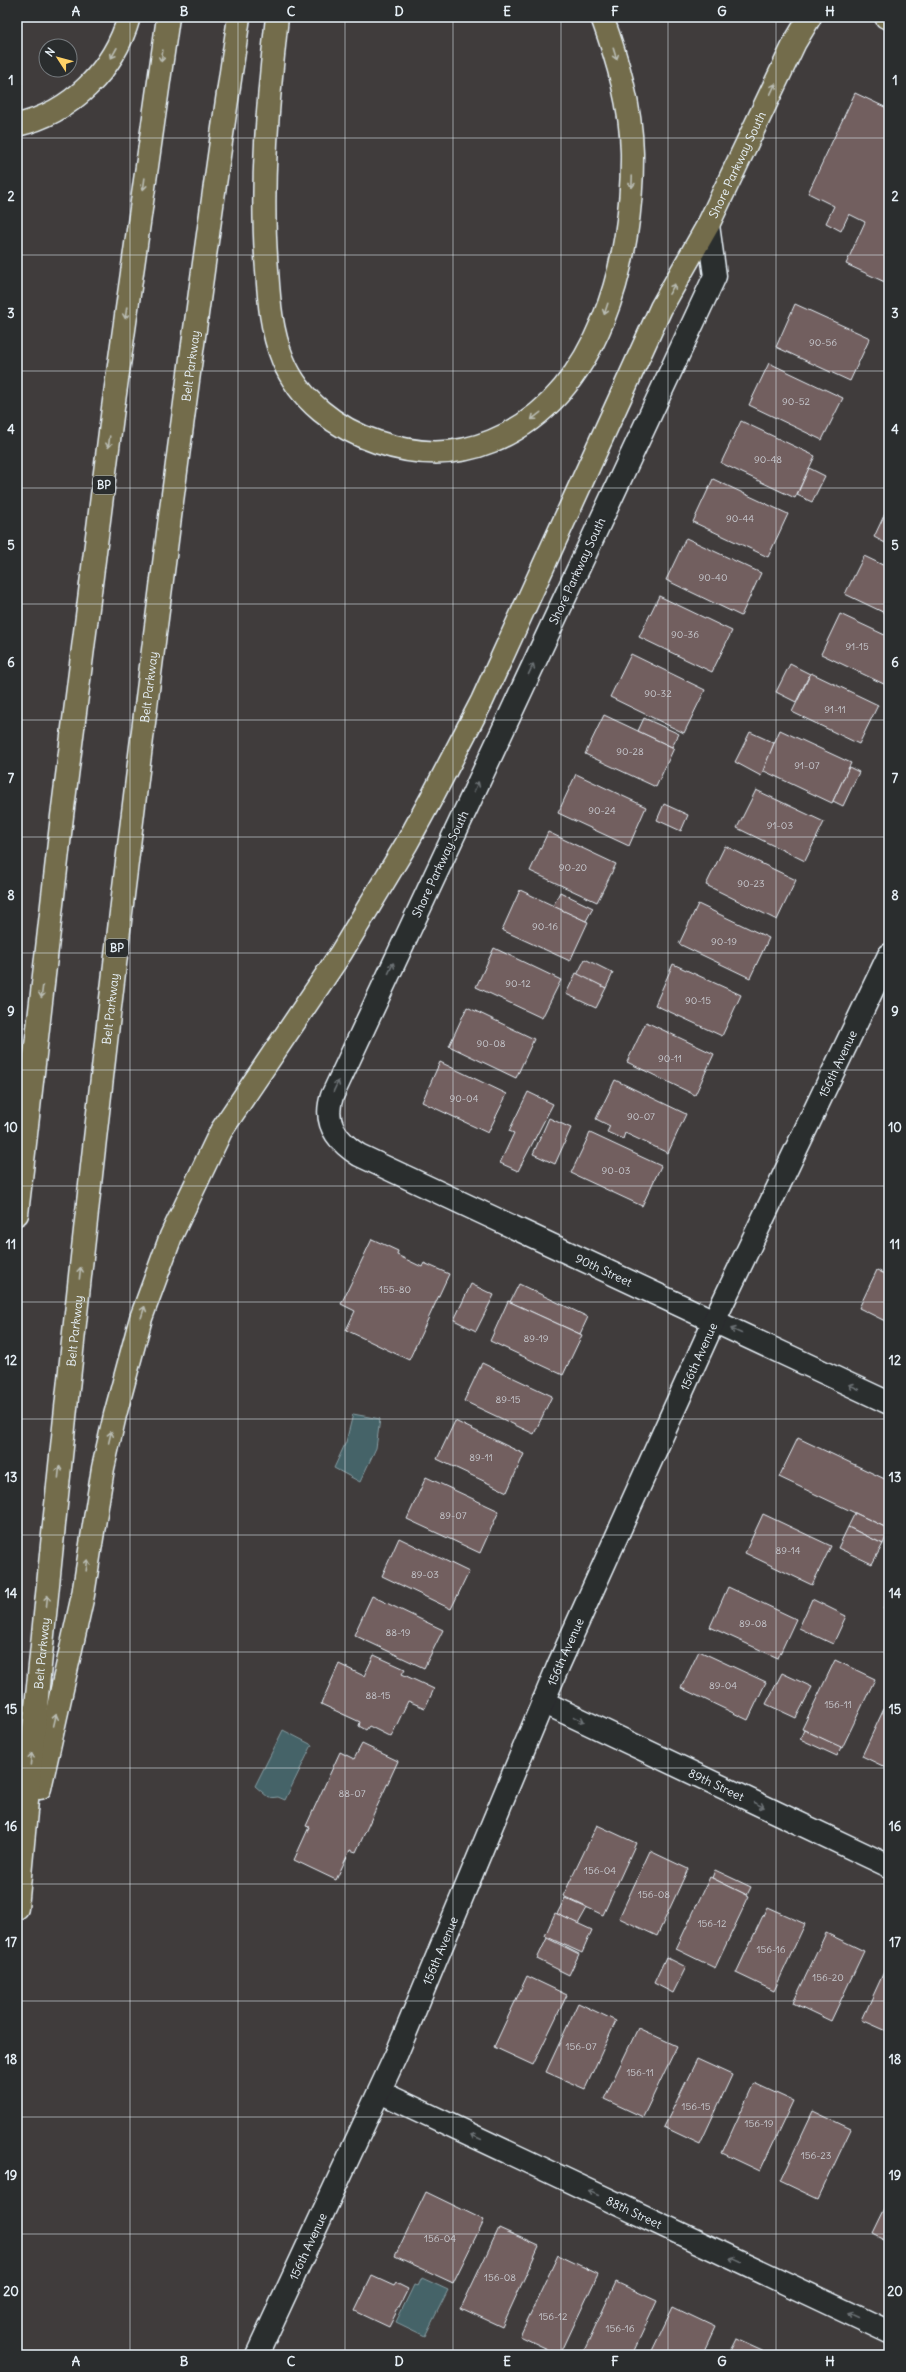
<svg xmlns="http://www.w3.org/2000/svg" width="906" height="2372" viewBox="0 0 906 2372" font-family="Delius,sans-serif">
<rect width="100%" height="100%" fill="#403c3c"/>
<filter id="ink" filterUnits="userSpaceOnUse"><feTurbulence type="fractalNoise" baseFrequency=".025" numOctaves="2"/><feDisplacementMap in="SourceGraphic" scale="8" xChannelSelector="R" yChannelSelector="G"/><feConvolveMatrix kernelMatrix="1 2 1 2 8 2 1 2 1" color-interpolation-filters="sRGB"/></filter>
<g filter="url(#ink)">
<!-- water -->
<g fill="#456368" stroke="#869ca2">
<polygon points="353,1414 380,1419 376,1448 360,1482 334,1468 346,1442"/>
<polygon points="283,1730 312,1745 285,1800 278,1797 269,1798 255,1786"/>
<polygon points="422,2278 448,2290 425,2336 396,2322 414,2285 418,2286"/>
</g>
<!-- building -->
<g fill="#725e5e" stroke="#e8f1f8">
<polygon points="855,93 889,109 889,284 846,264 865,222 849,214 841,231 826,223 834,206 808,193"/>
<polygon points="795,304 870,338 850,381 776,347"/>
<polygon points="769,363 843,398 822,440 749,405"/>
<polygon points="741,421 815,456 795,498 721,463"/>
<polygon points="809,468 825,476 812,502 797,495"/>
<polygon points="713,479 788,514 768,557 693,522"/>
<polygon points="889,505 889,545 874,537"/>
<polygon points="686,538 761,573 741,616 666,580"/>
<polygon points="864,556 889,568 889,615 845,594"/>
<polygon points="659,596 732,631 712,672 639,637"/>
<polygon points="840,614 889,637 888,686 821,654"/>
<polygon points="631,654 705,690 684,733 610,697"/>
<polygon points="790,664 810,674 796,702 776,692"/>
<polygon points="811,673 878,705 859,744 792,712"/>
<polygon points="604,715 674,748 656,787 585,754"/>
<polygon points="644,718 679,734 672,747 638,731"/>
<polygon points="780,730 851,763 832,803 762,770"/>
<polygon points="750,732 774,743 761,776 735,762"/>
<polygon points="849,767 859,772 843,806 833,801"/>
<polygon points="576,774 646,807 629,846 558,813"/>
<polygon points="756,790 824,822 805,861 737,828"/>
<polygon points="664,804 688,815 681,831 657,820"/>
<polygon points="548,832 616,864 597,902 530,871"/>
<polygon points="725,846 796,880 777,920 706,885"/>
<polygon points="520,890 588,922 570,961 502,930"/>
<polygon points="560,892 593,908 586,921 553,906"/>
<polygon points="698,904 769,938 750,978 679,944"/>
<polygon points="494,948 561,980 542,1018 476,987"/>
<polygon points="585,959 613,973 606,988 577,975"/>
<polygon points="673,964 741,995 722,1036 655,1005"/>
<polygon points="576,973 606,988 596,1008 566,994"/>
<polygon points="467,1007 534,1039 516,1078 449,1046"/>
<polygon points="646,1022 714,1054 695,1095 627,1062"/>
<polygon points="440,1062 507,1094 488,1133 422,1102"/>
<polygon points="615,1080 686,1114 668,1153 625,1133 623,1139 607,1132 610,1126 596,1119"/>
<polygon points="528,1092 553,1104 518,1171 500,1163 514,1133 509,1131"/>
<polygon points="549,1118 571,1128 555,1164 533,1154"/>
<polygon points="590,1133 661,1166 642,1206 571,1173"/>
<polygon points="372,1239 398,1251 397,1255 422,1267 424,1263 449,1274 409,1360 346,1330 355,1311 341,1304"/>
<polygon points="877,1270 889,1276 889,1323 859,1308"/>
<polygon points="471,1284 494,1295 476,1331 454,1320"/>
<polygon points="519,1284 588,1317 580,1334 510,1302"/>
<polygon points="508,1301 582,1335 563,1375 490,1341"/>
<polygon points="482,1363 552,1396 534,1434 464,1401"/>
<polygon points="455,1421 524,1454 507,1492 437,1459"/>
<polygon points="798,1438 889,1481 889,1529 779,1477"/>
<polygon points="426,1477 499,1511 480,1553 407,1519"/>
<polygon points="855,1513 889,1529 883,1544 848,1527"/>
<polygon points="763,1514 831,1546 812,1585 745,1553"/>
<polygon points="848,1527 883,1544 872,1564 838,1548"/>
<polygon points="399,1538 469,1572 451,1609 382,1576"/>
<polygon points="728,1587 796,1619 778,1658 710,1627"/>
<polygon points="372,1596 443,1630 424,1668 354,1635"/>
<polygon points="889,1596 889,1611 883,1608"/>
<polygon points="812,1599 846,1616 833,1644 799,1628"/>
<polygon points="699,1651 766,1682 748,1720 681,1688"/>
<polygon points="374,1655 405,1669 402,1674 434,1689 425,1708 408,1701 391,1737 369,1726 366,1730 359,1726 360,1722 321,1704 339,1664 364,1676"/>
<polygon points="835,1660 875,1679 842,1748 802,1729"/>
<polygon points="782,1673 812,1687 796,1718 766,1704"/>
<polygon points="889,1698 889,1769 862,1756"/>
<polygon points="804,1730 841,1747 837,1756 800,1739"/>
<polygon points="362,1744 398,1761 356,1852 350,1850 336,1880 294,1860 309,1827 306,1826 340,1752 354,1759"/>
<polygon points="597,1825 636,1843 603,1915 563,1896"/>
<polygon points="650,1851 688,1869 657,1936 619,1918"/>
<polygon points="715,1870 751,1887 747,1895 712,1878"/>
<polygon points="710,1877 749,1896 715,1968 676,1949"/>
<polygon points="565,1898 587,1908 578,1924 557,1914"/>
<polygon points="767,1907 805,1924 774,1991 736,1973"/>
<polygon points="555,1913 592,1930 582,1953 545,1936"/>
<polygon points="826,1933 864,1951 831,2021 793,2003"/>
<polygon points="547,1938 579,1954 569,1975 537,1959"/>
<polygon points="666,1957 686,1967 673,1993 654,1983"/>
<polygon points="889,1961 889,2032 862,2020"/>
<polygon points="527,1976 567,1995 533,2065 494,2047"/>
<polygon points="578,2003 616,2021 585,2089 546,2072"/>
<polygon points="638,2028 677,2046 643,2117 604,2099"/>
<polygon points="697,2059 732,2075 700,2144 664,2127"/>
<polygon points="754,2083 793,2101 760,2171 722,2153"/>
<polygon points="813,2111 851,2129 818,2199 780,2181"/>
<polygon points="426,2192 484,2220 453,2283 395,2256"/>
<polygon points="889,2201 889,2242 873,2234"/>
<polygon points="499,2228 539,2246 502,2327 461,2308"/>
<polygon points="558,2255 598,2274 560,2355 520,2336"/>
<polygon points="372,2276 394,2286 396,2283 408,2289 389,2327 355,2311"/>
<polygon points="616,2282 657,2301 632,2355 582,2355"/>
<polygon points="673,2307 715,2327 702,2355 650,2355"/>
<polygon points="736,2339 771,2355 728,2355"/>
</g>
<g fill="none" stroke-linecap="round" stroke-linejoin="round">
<defs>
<g id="minor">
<path id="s1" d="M708,225L715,276L332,1096C323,1123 337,1141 359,1155L889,1403"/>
<path id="s2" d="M543,1702L889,1866"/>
<path id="s3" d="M380,2092L889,2332"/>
<path id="s4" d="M257,2355L397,2053L559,1664L714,1321L889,955"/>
</g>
<g id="primary">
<polyline points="886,17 889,18"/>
<path id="s5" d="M708,225L795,42L810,17"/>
</g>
<g id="motorway">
<path d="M277,17C268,100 260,186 267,270C269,300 271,331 283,360C299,400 337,429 377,442C416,455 453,457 492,441C600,397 633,259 632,153C631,106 618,61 602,17"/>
<path d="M17,125C71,113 114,70 129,17"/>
<polyline points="17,1214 62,816 113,408 168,17"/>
<polyline points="40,1788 83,1595 103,1468 115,1415 141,1318 171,1236 221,1131 341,953 407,843 432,797 482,701 661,308 708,225"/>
<path id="s6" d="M17,1908C75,1276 147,645 239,17"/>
</g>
</defs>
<!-- minor casing -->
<use href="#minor" stroke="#e8f1f8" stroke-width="25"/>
<!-- primary casing -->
<use href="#primary" stroke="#e8f1f8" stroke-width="25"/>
<!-- motorway casing -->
<use href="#motorway" stroke="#e8f1f8" stroke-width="25"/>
<!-- minor -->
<use href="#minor" stroke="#2a2d2e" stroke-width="22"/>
<!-- primary -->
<use href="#primary" stroke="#736c4b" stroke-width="22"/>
<!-- motorway -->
<use href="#motorway" stroke="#736c4b" stroke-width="22"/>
</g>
<!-- one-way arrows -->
<defs><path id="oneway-shaft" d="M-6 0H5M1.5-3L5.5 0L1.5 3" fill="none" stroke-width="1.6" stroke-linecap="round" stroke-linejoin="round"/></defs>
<g stroke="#b9bcb3">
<use href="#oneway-shaft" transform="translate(114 53) rotate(119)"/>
<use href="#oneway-shaft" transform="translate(615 54) rotate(73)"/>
<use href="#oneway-shaft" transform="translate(162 56) rotate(98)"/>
<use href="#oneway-shaft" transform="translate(773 89) rotate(-65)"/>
<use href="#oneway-shaft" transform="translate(632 182) rotate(92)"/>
<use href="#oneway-shaft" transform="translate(144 184) rotate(98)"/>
<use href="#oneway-shaft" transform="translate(672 289) rotate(-60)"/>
<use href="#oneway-shaft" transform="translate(606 309) rotate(108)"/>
<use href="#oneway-shaft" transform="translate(126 313) rotate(98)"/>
<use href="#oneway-shaft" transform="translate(536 416) rotate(142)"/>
<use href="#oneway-shaft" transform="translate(109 442) rotate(97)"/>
<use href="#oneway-shaft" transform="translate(42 992) rotate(97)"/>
<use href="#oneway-shaft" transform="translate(80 1273) rotate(-84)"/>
<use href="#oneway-shaft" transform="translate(143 1312) rotate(-72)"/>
<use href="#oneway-shaft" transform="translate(110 1437) rotate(-77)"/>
<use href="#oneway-shaft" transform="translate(59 1472) rotate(-84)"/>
<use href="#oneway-shaft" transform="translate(87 1565) rotate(-82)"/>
<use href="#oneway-shaft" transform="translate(47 1601) rotate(-84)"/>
<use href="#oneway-shaft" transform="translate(55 1720) rotate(-77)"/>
<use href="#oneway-shaft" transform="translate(31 1759) rotate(-84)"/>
</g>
<g stroke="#6c7275">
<use href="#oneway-shaft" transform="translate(531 669) rotate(-65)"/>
<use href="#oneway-shaft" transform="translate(476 787) rotate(-65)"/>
<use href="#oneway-shaft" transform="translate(391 968) rotate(-65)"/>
<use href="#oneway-shaft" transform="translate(336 1086) rotate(-65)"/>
<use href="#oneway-shaft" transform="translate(736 1331) rotate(-155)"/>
<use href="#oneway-shaft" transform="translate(854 1387) rotate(-155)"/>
<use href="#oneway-shaft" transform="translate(579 1719) rotate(25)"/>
<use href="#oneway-shaft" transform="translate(759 1805) rotate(25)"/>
<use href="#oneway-shaft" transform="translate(476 2137) rotate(-155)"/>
<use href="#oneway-shaft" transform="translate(593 2193) rotate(-155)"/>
<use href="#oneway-shaft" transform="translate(736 2260) rotate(-155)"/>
<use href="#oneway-shaft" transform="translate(854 2316) rotate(-155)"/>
</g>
</g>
<!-- grid -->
<path fill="none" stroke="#e8f1f8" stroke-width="1" stroke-opacity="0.55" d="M130,17V2355M238,17V2355M345,17V2355M453,17V2355M561,17V2355M668,17V2355M776,17V2355M17,138H889M17,255H889M17,371H889M17,488H889M17,604H889M17,720H889M17,837H889M17,953H889M17,1070H889M17,1186H889M17,1302H889M17,1419H889M17,1535H889M17,1652H889M17,1768H889M17,1884H889M17,2001H889M17,2117H889M17,2234H889"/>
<g text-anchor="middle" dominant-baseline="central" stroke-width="3" stroke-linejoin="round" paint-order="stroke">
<!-- number labels -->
<g font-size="10" fill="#caccd2">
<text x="823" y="342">90-56</text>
<text x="796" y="401">90-52</text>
<text x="768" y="459">90-48</text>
<text x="740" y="518">90-44</text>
<text x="713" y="577">90-40</text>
<text x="685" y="634">90-36</text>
<text x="857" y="646">91-15</text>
<text x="658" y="693">90-32</text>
<text x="835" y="709">91-11</text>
<text x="630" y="751">90-28</text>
<text x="807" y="765">91-07</text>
<text x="602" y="810">90-24</text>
<text x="780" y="825">91-03</text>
<text x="573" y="867">90-20</text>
<text x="751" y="883">90-23</text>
<text x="545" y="926">90-16</text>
<text x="724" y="941">90-19</text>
<text x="518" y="983">90-12</text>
<text x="698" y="1000">90-15</text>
<text x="491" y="1043">90-08</text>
<text x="670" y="1058">90-11</text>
<text x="464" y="1098">90-04</text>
<text x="641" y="1116">90-07</text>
<text x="616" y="1170">90-03</text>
<text x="395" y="1289">155-80</text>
<text x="536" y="1338">89-19</text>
<text x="508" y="1399">89-15</text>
<text x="481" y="1457">89-11</text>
<text x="453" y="1515">89-07</text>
<text x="788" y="1550">89-14</text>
<text x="425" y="1574">89-03</text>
<text x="753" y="1623">89-08</text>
<text x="398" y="1632">88-19</text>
<text x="723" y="1685">89-04</text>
<text x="378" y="1695">88-15</text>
<text x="838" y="1704">156-11</text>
<text x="352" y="1793">88-07</text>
<text x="600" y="1870">156-04</text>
<text x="654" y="1894">156-08</text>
<text x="712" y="1923">156-12</text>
<text x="771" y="1949">156-16</text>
<text x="828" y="1977">156-20</text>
<text x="581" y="2046">156-07</text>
<text x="640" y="2072">156-11</text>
<text x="696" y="2106">156-15</text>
<text x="759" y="2123">156-19</text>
<text x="816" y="2155">156-23</text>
<text x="440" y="2238">156-04</text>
<text x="500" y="2277">156-08</text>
<text x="553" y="2316">156-12</text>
<text x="620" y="2328">156-16</text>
</g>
<!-- shield labels -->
<g fill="#2a2d2e" stroke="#afb6bb" stroke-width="1">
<rect x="93" y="476" width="22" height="18" rx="3"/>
<rect x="106" y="939" width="22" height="18" rx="3"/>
</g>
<g font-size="11" font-weight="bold" fill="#e8f1f8">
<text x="104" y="485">BP</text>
<text x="117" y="948">BP</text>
</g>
<!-- street labels -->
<g font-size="12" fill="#e8f1f8" stroke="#2a2d2e">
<text stroke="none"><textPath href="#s5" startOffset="67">Shore Parkway South</textPath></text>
<text stroke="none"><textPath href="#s6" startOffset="1552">Belt Parkway</textPath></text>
<text transform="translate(577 571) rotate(-65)">Shore Parkway South</text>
<text stroke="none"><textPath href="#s6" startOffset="1228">Belt Parkway</textPath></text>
<text transform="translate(440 864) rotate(-65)">Shore Parkway South</text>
<text stroke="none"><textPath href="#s6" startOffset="904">Belt Parkway</textPath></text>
<text stroke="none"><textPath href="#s4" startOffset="1416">156th Avenue</textPath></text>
<text stroke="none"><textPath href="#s1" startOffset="1298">90th Street</textPath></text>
<text stroke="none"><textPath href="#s6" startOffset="580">Belt Parkway</textPath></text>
<text stroke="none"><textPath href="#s4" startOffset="1092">156th Avenue</textPath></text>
<text stroke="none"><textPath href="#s4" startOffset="768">156th Avenue</textPath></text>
<text stroke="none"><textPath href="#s6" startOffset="256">Belt Parkway</textPath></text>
<text stroke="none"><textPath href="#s2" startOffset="192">89th Street</textPath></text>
<text stroke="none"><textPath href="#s4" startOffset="444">156th Avenue</textPath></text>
<text stroke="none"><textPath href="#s3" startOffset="281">88th Street</textPath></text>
<text stroke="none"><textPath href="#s4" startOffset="120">156th Avenue</textPath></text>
</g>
</g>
<!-- margin -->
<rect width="906" height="2372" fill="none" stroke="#2a2d2e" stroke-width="44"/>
<!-- north arrow -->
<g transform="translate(58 58) rotate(306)"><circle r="19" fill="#2a2d2e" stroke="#767b7f"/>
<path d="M0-3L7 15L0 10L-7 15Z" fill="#ffd166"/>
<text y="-6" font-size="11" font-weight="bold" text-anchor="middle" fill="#e8f1f8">N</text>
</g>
<rect x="22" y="22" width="862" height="2328" fill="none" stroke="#e8f1f8" stroke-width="1.5"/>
<g font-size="13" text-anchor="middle" font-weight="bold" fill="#e8f1f8">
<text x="76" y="16">A</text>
<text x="184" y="16">B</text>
<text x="291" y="16">C</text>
<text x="399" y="16">D</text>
<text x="507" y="16">E</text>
<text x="615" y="16">F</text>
<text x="722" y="16">G</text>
<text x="830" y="16">H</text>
<text x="11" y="85">1</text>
<text x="895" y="85">1</text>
<text x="11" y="201">2</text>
<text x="895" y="201">2</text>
<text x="11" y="318">3</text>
<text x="895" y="318">3</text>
<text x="11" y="434">4</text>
<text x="895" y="434">4</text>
<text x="11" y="550">5</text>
<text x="895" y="550">5</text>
<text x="11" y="667">6</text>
<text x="895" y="667">6</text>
<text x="11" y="783">7</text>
<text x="895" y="783">7</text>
<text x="11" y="900">8</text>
<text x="895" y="900">8</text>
<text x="11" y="1016">9</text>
<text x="895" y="1016">9</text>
<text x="11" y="1132">10</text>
<text x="895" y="1132">10</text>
<text x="11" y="1249">11</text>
<text x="895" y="1249">11</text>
<text x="11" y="1365">12</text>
<text x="895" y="1365">12</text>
<text x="11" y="1482">13</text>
<text x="895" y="1482">13</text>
<text x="11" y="1598">14</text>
<text x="895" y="1598">14</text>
<text x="11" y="1714">15</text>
<text x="895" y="1714">15</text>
<text x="11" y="1831">16</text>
<text x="895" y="1831">16</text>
<text x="11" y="1947">17</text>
<text x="895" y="1947">17</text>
<text x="11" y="2064">18</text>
<text x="895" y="2064">18</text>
<text x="11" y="2180">19</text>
<text x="895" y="2180">19</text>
<text x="11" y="2296">20</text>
<text x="895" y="2296">20</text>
<text x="76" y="2366">A</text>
<text x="184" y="2366">B</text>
<text x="291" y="2366">C</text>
<text x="399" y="2366">D</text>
<text x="507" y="2366">E</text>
<text x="615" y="2366">F</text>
<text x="722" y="2366">G</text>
<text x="830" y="2366">H</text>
</g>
</svg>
